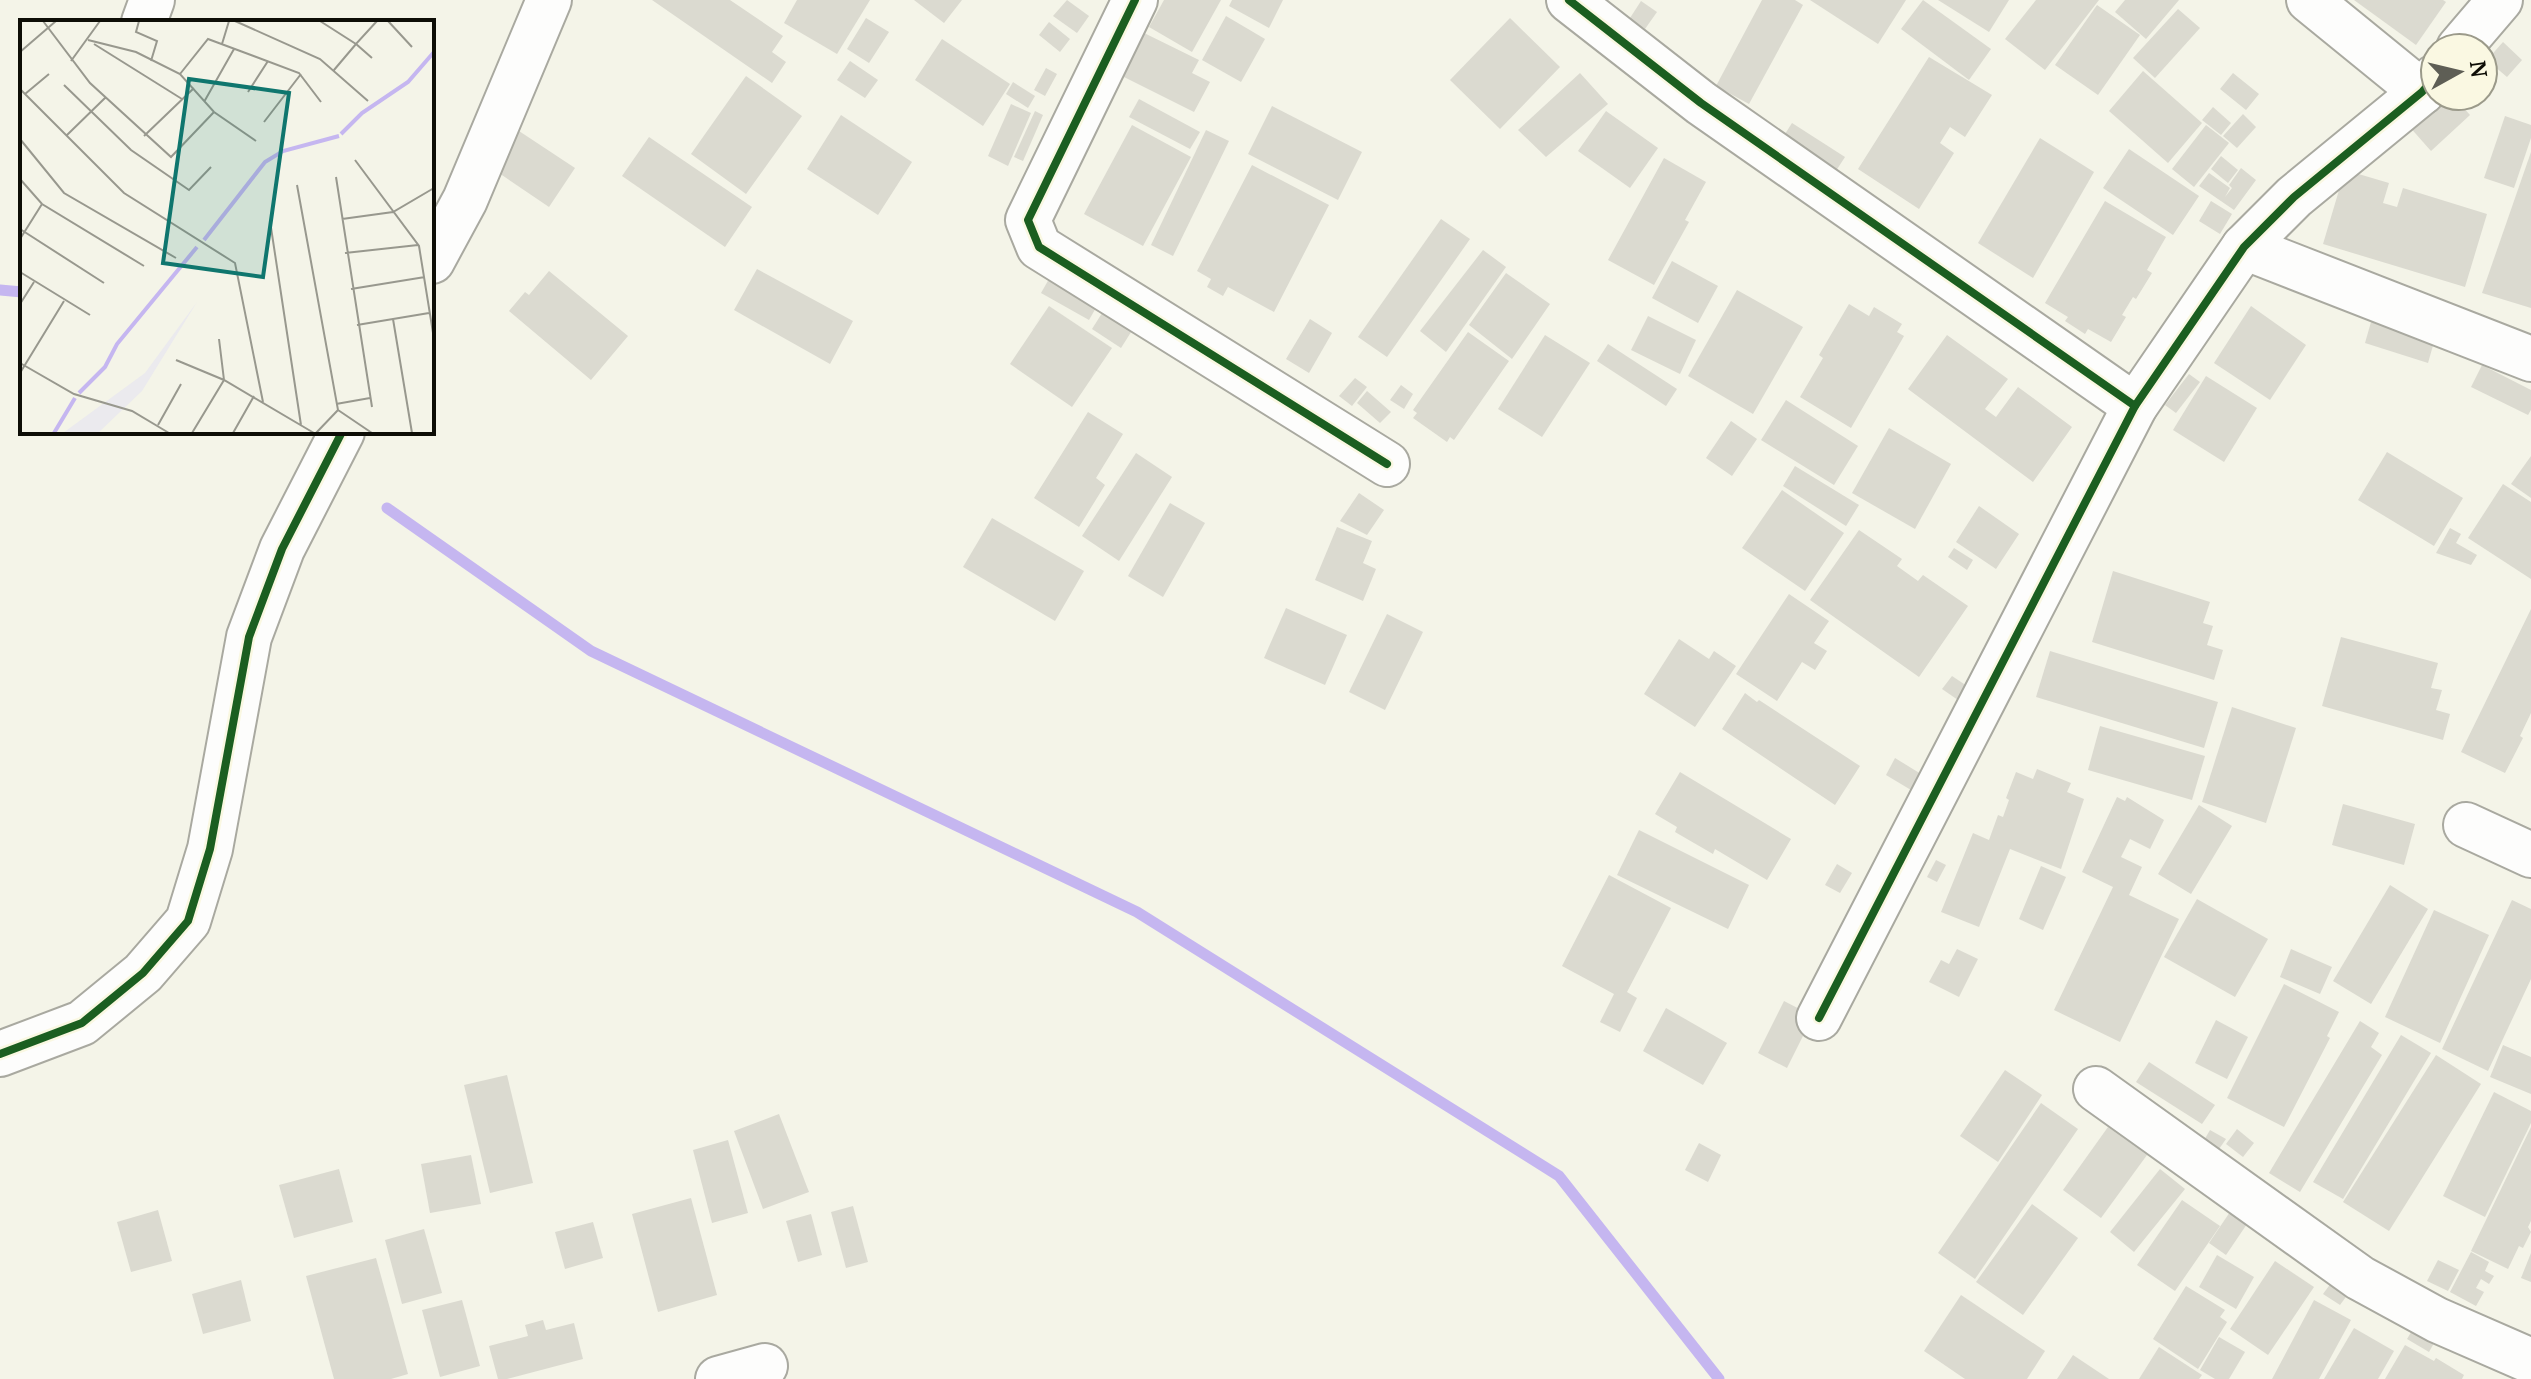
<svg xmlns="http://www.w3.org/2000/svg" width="2531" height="1379" viewBox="0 0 2531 1379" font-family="'PT Serif',serif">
<rect width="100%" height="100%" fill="#f4f4e8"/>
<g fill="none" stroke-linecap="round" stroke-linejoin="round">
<!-- stream -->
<g stroke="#c5b6f0" stroke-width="11">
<polyline points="0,290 22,292"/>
<polyline points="387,508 591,651 1137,912 1559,1176 1719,1379"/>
</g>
</g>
<!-- building -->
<g fill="#dbdad0">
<polygon points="652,0 730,0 783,36 772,52 786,62 772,83"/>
<polygon points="797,0 870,0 837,54 784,23"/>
<polygon points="914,0 962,0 944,23"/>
<polygon points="1067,0 1089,16 1077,33 1053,16"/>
<polygon points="1164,0 1221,0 1192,52 1149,27"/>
<polygon points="1232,0 1283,0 1269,28 1229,6"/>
<polygon points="1762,0 1795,0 1803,5 1749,104 1716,86"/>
<polygon points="1810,0 1906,0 1878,44"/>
<polygon points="1923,0 1991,49 1969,80 1901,29"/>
<polygon points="1938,0 2009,0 1989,32"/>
<polygon points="2036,0 2099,0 2045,70 2005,39"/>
<polygon points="2125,0 2179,0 2146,39 2115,12"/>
<polygon points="2354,0 2443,0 2446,2 2416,45"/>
<polygon points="1641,1 1657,12 1645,29 1630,18"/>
<polygon points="2097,5 2140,35 2098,95 2055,65"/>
<polygon points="2178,9 2200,28 2155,78 2133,58"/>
<polygon points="1226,16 1265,39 1241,82 1202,60"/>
<polygon points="866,18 889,32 869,63 847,49"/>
<polygon points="1510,18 1560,67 1500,129 1450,80"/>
<polygon points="1049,22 1070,39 1060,52 1039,35"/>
<polygon points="1138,30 1199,60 1192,73 1210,82 1194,112 1116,73"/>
<polygon points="942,39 1010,84 983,126 915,80"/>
<polygon points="2503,42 2522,60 2507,77 2487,60"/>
<polygon points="1929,57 1992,95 1965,137 1950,127 1940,143 1954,153 1919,209 1858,169"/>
<polygon points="850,61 878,80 865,98 837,80"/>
<polygon points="1046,68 1057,74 1045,96 1034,90"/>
<polygon points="2143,71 2202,123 2168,163 2109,111"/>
<polygon points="1580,73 1608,104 1546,157 1518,130"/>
<polygon points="2233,73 2259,94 2246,110 2220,89"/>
<polygon points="746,76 802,116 746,194 691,154"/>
<polygon points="1013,82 1035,96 1028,108 1006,94"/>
<polygon points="2439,96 2453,96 2470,115 2431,151 2408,125"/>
<polygon points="1139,99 1200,132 1190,149 1129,117"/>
<polygon points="1011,104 1031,113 1008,166 988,156"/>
<polygon points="1272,106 1362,152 1338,200 1248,154"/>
<polygon points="2213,107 2231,123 2221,135 2202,120"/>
<polygon points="1035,111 1043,115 1023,161 1014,157"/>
<polygon points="1606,111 1658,148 1630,188 1578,151"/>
<polygon points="2243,114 2256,127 2237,148 2223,136"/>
<polygon points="841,115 912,162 878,215 807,169"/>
<polygon points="2505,116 2531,125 2531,138 2514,188 2484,178"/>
<polygon points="1792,123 1845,157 1830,180 1778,145"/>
<polygon points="1132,125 1191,157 1143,246 1084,214"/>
<polygon points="2206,125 2229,143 2194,187 2172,169"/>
<polygon points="1206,130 1229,141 1173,256 1151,245"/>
<polygon points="519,131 575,168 549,207 493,169"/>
<polygon points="649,137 752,207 725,247 622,176"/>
<polygon points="2040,138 2094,172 2033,278 1978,243"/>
<polygon points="2129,149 2199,196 2173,235 2103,188"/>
<polygon points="2531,152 2531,308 2482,293"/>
<polygon points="2221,156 2238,170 2228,183 2211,169"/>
<polygon points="1664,158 1706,182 1685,220 1689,222 1654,285 1608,260"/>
<polygon points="1252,165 1329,205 1274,312 1228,287 1223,296 1207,287 1211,279 1197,271"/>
<polygon points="2241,168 2256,180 2234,210 2199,186 2209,173 2230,188 2225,197 2232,188 2229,185"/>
<polygon points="2345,170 2389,183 2383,203 2397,207 2403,188 2487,214 2465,287 2323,244"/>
<polygon points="2105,201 2166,237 2147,270 2152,273 2136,299 2133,297 2122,315 2126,317 2111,342 2088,329 2085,334 2065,321 2068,317 2045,303"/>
<polygon points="2211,201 2232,214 2220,234 2199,221"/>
<polygon points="1441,219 1470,239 1387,357 1358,337"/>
<polygon points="1483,250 1506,267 1446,352 1420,331"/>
<polygon points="1672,261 1718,286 1698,323 1652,298"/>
<polygon points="757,269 853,321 830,364 734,310"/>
<polygon points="549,271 628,336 591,380 509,311 525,292 529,295"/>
<polygon points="1506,273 1550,304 1512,359 1469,325"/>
<polygon points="1049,279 1097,306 1089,320 1041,293"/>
<polygon points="1737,290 1803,327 1753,414 1688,376"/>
<polygon points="1849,304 1869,316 1874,307 1902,324 1897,332 1904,336 1851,428 1800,397 1823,358 1819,355"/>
<polygon points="1049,306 1112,348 1072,407 1010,364"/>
<polygon points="2251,306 2306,345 2270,400 2214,363"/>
<polygon points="1104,310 1133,329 1121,348 1092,329"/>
<polygon points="1648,316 1696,340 1680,374 1631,350"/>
<polygon points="1310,319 1332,333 1309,373 1286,359"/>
<polygon points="2371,322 2434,342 2428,363 2365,343"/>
<polygon points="1468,332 1509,361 1454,440 1450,437 1447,442 1413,418 1417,413 1413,410"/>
<polygon points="1545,335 1590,363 1542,437 1498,409"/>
<polygon points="1947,335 2008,379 1985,409 1996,417 2018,387 2072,427 2033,482 1908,389"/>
<polygon points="1608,344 1677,389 1666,406 1597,361"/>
<polygon points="2482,365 2531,390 2531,410 2528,415 2471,387"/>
<polygon points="2189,374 2200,382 2176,413 2165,405"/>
<polygon points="2206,376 2257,408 2224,462 2173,430"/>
<polygon points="1355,378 1367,387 1352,406 1339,396"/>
<polygon points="1401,385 1413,394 1404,409 1390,400"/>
<polygon points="1367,391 1391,412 1380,423 1357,403"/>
<polygon points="1786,400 1858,446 1834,485 1761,440"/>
<polygon points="1088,412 1123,434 1096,478 1105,485 1079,527 1034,498"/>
<polygon points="1731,421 1757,439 1732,476 1706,458"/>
<polygon points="1889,428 1951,464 1915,529 1852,493"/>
<polygon points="2387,452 2463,498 2434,546 2358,500"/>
<polygon points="1136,453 1172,477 1119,561 1082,536"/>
<polygon points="2531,456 2531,498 2511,484"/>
<polygon points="1795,466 1859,505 1846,526 1783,486"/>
<polygon points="2503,484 2531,502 2531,579 2468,538"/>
<polygon points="1782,490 1844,533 1805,591 1742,548"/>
<polygon points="1359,493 1384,510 1367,535 1340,521"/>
<polygon points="1170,503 1205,523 1163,597 1128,576"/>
<polygon points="1979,506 2019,534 1996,569 1956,542"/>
<polygon points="992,518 1084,571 1055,621 963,567"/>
<polygon points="1337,527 1372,541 1363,563 1376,569 1363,601 1315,580"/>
<polygon points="2450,528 2461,534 2456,543 2477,555 2471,565 2436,553"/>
<polygon points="1859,530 1902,559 1897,566 1918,581 1923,575 1968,606 1919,677 1810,600"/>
<polygon points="1954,548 1973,560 1967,570 1948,557"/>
<polygon points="2113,571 2210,602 2203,623 2213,626 2207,645 2223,650 2214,680 2092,642"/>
<polygon points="1789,594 1829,621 1814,643 1827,651 1815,670 1802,662 1777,701 1736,674"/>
<polygon points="1286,608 1347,635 1325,685 1264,658"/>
<polygon points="2531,609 2531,713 2520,736 2523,738 2505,773 2461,752"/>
<polygon points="1387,614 1423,632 1385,710 1349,692"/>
<polygon points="2341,637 2438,663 2431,688 2442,690 2436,710 2450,714 2443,740 2322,706"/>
<polygon points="1679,639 1709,659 1714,651 1736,666 1695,727 1644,694"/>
<polygon points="2050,651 2218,702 2204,748 2036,697"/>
<polygon points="1952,676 1967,686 1958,700 1942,689"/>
<polygon points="1745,693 1757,702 1759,700 1860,766 1835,805 1722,729"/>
<polygon points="2232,707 2296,728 2266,823 2202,802"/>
<polygon points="2100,726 2205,756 2192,800 2088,770"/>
<polygon points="1895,758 1921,774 1911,790 1886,775"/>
<polygon points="2037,769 2071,783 2067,792 2084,799 2061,869 2010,849 1979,927 1941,912 1973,833 1989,840 1998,815 2003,817 2009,800 2006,798 2016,772 2033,779"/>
<polygon points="1680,772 1791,839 1767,880 1715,849 1713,854 1675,832 1677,827 1655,814"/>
<polygon points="2117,797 2125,801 2127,797 2164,820 2150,849 2130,839 2121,857 2142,867 2129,895 2179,919 2120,1042 2054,1010 2113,887 2082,872"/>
<polygon points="2343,804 2415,824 2404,865 2332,845"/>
<polygon points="2199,805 2232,826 2191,894 2158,874"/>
<polygon points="1639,830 1749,885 1728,929 1617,875"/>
<polygon points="1936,860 1946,865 1937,882 1927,877"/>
<polygon points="1837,864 1852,873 1840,893 1825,885"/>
<polygon points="2041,866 2066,877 2043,930 2019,919"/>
<polygon points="1609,875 1671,908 1627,992 1637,998 1620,1032 1600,1022 1614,994 1562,966"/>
<polygon points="2390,885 2428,909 2371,1004 2333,981"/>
<polygon points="2197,899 2268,939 2235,997 2164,957"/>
<polygon points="2512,900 2531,909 2531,979 2488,1071 2442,1049"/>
<polygon points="2434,910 2489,935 2440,1043 2385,1017"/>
<polygon points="1957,949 1978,959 1959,997 1929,982 1941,960 1949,964"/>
<polygon points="2291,949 2332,967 2320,994 2280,977"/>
<polygon points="2284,984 2339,1012 2327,1036 2330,1038 2284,1127 2227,1098"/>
<polygon points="1784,1001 1813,1016 1787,1068 1758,1053"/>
<polygon points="1666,1008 1727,1043 1703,1085 1643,1051"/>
<polygon points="2216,1020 2248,1037 2227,1079 2195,1063"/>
<polygon points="2360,1021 2379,1033 2371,1047 2382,1055 2300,1192 2269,1173"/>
<polygon points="2401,1035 2431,1053 2343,1199 2313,1182"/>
<polygon points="2503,1045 2531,1057 2531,1094 2490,1077"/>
<polygon points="2436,1055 2481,1084 2389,1231 2343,1202"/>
<polygon points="2149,1062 2215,1105 2202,1124 2136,1082"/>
<polygon points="2005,1070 2042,1095 1998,1162 1960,1136"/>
<polygon points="507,1075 533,1183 490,1193 464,1085"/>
<polygon points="2494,1092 2531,1111 2531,1123 2485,1217 2443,1196"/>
<polygon points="2041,1103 2078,1129 1975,1279 1938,1253"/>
<polygon points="779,1114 809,1192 763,1209 734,1131"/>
<polygon points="2108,1127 2147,1155 2101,1218 2063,1190"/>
<polygon points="2531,1127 2531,1221 2528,1227 2531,1232 2523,1248 2519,1246 2508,1269 2471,1251"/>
<polygon points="2237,1129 2254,1143 2243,1157 2226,1144"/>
<polygon points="2210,1130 2226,1139 2217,1152 2203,1142"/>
<polygon points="728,1140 748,1213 712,1223 693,1150"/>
<polygon points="1699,1143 1721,1155 1708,1182 1685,1170"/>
<polygon points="471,1155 481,1204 430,1213 421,1164"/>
<polygon points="339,1169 353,1222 294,1238 279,1185"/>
<polygon points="2160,1169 2185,1189 2134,1252 2110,1232"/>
<polygon points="691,1198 717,1295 658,1312 632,1214"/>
<polygon points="2182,1200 2220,1226 2175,1291 2137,1265"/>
<polygon points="2032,1204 2078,1238 2023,1315 1976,1282"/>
<polygon points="853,1206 868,1262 846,1268 831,1212"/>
<polygon points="158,1210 172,1261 131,1272 117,1222"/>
<polygon points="2230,1212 2247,1224 2226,1255 2209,1243"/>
<polygon points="811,1214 822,1255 798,1262 786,1221"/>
<polygon points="593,1222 603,1258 565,1269 555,1232"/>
<polygon points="424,1229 442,1293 402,1304 385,1240"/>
<polygon points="2471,1252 2489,1262 2485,1271 2494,1276 2489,1284 2481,1279 2476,1288 2484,1292 2476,1306 2450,1292"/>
<polygon points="2531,1253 2531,1282 2521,1278"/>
<polygon points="2217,1255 2254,1277 2236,1309 2199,1287"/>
<polygon points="376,1258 408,1374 391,1379 334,1379 306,1276"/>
<polygon points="2438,1260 2459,1270 2448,1291 2427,1281"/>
<polygon points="2275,1261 2314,1287 2268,1355 2230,1329"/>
<polygon points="2334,1279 2351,1290 2340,1305 2323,1294"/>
<polygon points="241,1280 251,1321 203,1334 192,1294"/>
<polygon points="2186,1286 2225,1310 2220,1317 2227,1322 2198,1369 2153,1339"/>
<polygon points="1961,1295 2045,1351 2027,1379 1965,1379 1924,1351"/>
<polygon points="462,1300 480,1366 440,1377 422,1310"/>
<polygon points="2314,1300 2351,1320 2319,1379 2272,1379"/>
<polygon points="543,1320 546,1330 574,1323 583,1359 507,1379 498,1379 489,1346 528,1336 525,1325"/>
<polygon points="2416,1324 2438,1336 2429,1352 2407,1339"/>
<polygon points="2354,1328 2394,1351 2378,1379 2324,1379"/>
<polygon points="2219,1337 2245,1352 2229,1379 2215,1379 2200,1370"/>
<polygon points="2405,1345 2434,1361 2436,1358 2464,1375 2462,1379 2385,1379"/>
<polygon points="2159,1347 2202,1375 2199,1379 2139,1379"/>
<polygon points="2073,1355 2109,1379 2057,1379"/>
</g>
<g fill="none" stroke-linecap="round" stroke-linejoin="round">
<defs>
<g id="street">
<polyline points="1135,0 1028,220 1039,247 1387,464"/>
<polyline points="1569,0 1701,103 2135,406"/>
<polyline points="2309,0 2422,92"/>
<polyline points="144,22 152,0"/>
<polyline points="2459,48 2500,0"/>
<polyline points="2244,247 2531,359"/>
<polyline points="432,261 465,200 549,0"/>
<polyline points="2466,825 2531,855"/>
<polyline points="1819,1018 2135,406 2244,247 2294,197 2422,92 2435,77"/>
<polyline points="0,1054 82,1023 143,973 188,921 210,849 249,637 282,549 342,432"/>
<polyline points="2096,1089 2360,1278 2437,1320 2531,1361"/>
<polyline points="718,1379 765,1366"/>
</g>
</defs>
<!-- street casing -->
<use href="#street" stroke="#a9a9a0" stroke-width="48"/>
<!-- street -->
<use href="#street" stroke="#fdfdfc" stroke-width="44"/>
<defs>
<g id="cycleway">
<polyline points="1135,0 1028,220 1039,247 1387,464"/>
<polyline points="1569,0 1701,103 2135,406"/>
<polyline points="1819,1018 2135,406 2244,247 2294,197 2422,92 2435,77"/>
<polyline points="0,1054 82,1023 143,973 188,921 210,849 249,637 282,549 342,432"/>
</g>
</defs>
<!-- cycleway casing -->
<use href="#cycleway" stroke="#faf8e2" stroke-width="13"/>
<!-- cycleway -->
<use href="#cycleway" stroke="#1b5e20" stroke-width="8"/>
</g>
<!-- overview -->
<g transform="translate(20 20)">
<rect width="414" height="414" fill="#f4f4e8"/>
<path d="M177,282L122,371L78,413H43L125,353Z" fill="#ebeaee"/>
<path fill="none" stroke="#c5b6f0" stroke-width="4" d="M321,114L342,93L388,62L414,32M184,220L245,142L263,131L319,116M59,373L85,347L97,324L177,227M34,413L55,378"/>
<path fill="none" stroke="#98988e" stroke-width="2" d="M23,1L70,63L151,137L194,92M119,1L116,12L137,21L131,41M215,1L300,39L348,81M300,1L336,24L357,1M368,1L392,27M68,20L116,32L160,54L194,92L236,121M74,24L162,79M202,24L209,1M0,32L36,1M51,41L80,1M314,50L336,24L352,38M160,54L188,19L279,53L301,82M44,65L111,130L169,170L191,147M0,69L104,173L215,243L243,382M228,72L248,41M5,74L29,54M184,82L214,29M244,102L281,54M47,115L86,77M124,116L174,68M0,119L44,173L156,238M335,140L399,226L414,319M316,157L352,387M0,159L22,184L124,246M277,165L318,390L352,413M322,199L373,192L414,168M250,201L281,405M0,209L84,263M0,219L22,184M325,233L398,225M0,252L70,295M331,269L405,257M0,284L14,262M373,299L392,413M337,305L409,293M156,340L204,360L294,413M0,343L54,374L112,391L149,413M0,353L44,281M316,384L350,378M138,405L161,364M172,413L204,360L199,319M213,413L234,376M296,413L318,390"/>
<path fill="#0f766e" fill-opacity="0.15" stroke="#0f766e" stroke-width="4" d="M169,59L269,73L243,257L143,243Z"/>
<rect width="414" height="414" fill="none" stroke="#0d0d06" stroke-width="4"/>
</g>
<!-- north arrow -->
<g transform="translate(2459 72) rotate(82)"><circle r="38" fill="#faf8e2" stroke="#9b9a8a" stroke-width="2"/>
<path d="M0-6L14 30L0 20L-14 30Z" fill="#5e5e55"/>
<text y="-12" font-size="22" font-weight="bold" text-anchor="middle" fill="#0d0d06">N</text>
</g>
</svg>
